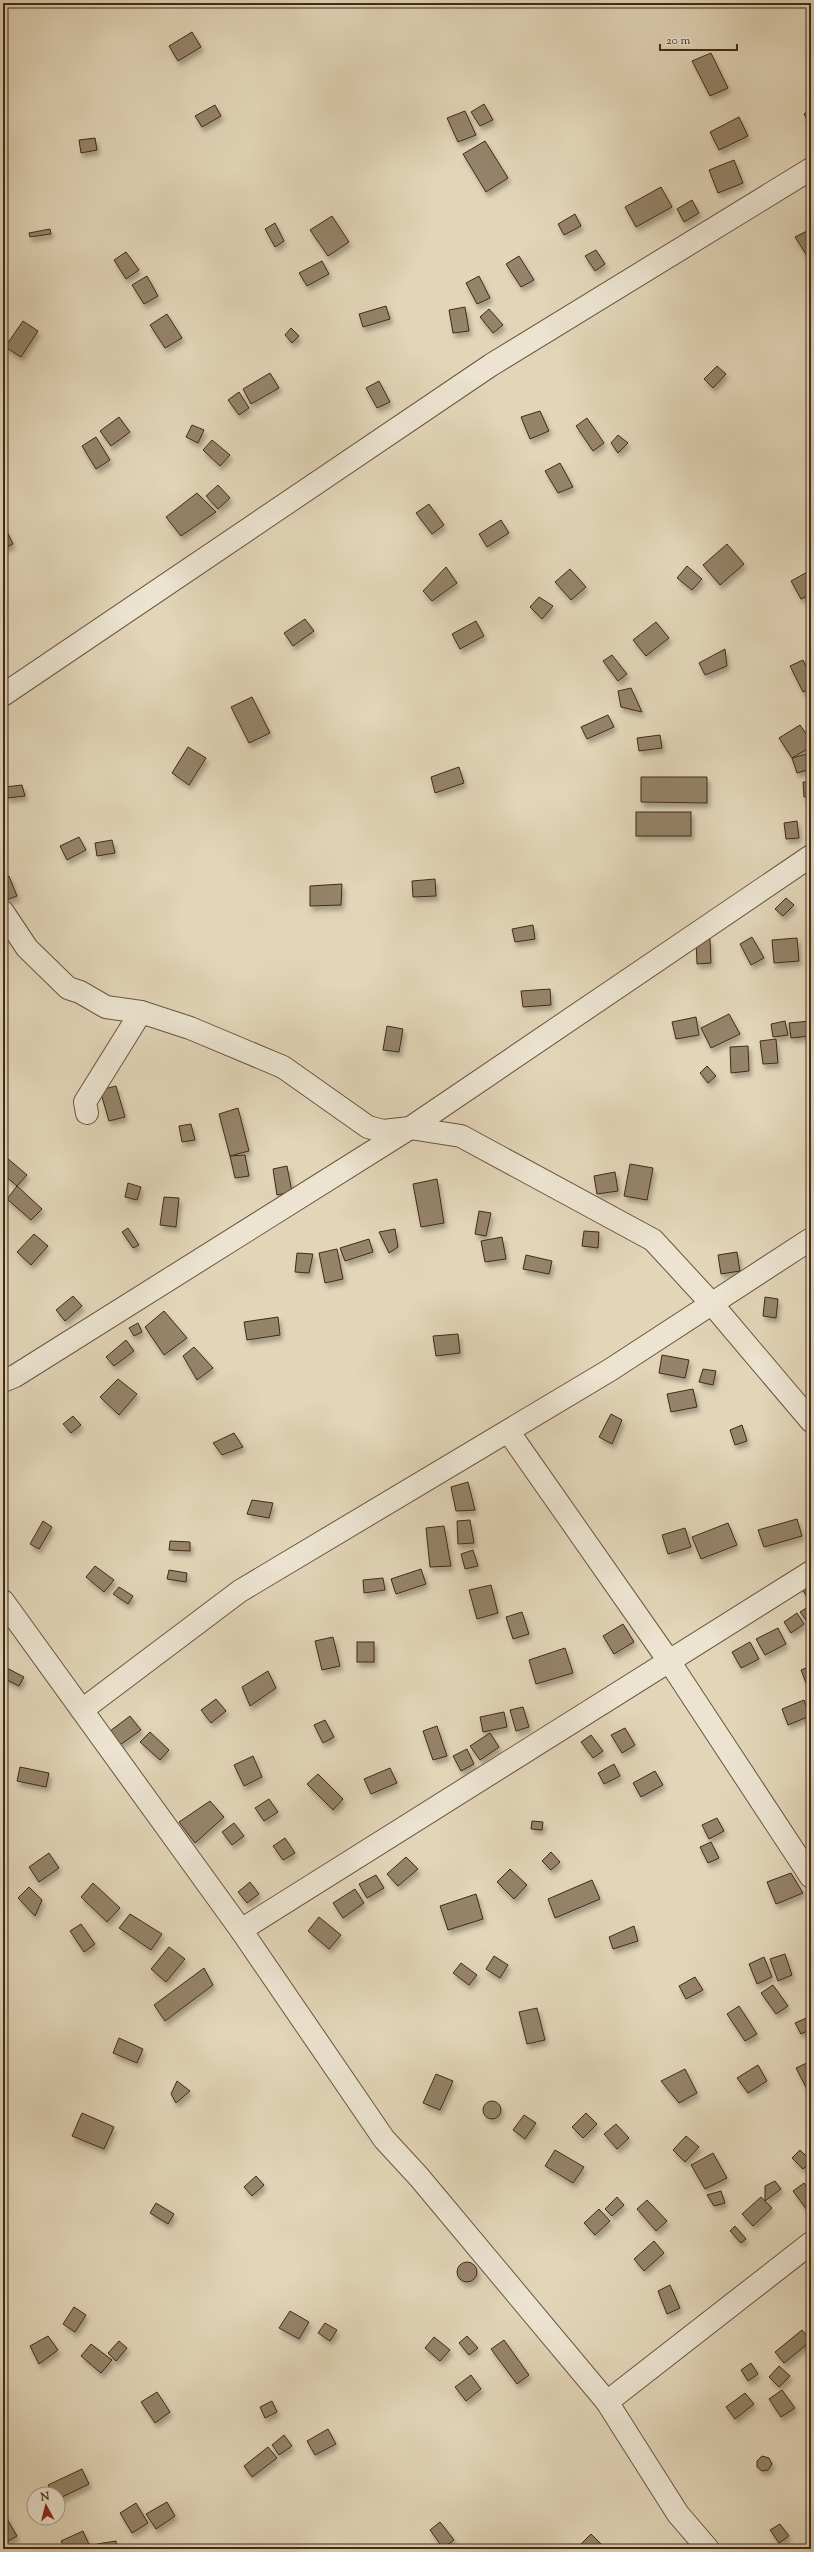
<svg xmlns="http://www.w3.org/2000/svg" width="814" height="2552" viewBox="0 0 814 2552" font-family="'Sorts Mill Goudy',serif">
<defs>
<filter id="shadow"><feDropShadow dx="2.5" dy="4.5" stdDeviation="2" flood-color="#0004"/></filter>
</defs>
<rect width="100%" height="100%" fill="#e2d5b8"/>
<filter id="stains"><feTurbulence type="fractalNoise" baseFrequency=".005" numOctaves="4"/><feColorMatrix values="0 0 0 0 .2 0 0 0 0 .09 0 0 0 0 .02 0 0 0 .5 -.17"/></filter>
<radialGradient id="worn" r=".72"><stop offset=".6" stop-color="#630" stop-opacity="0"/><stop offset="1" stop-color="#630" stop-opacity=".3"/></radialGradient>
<!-- building -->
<g fill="#95836b" stroke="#412b17" filter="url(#shadow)">
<polygon points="192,32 201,47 178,61 169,46"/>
<polygon points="711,53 728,88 710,96 692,61"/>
<polygon points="484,104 493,120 480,126 471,112"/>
<polygon points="215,105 221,116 202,127 195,116"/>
<polygon points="811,109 811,126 804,114"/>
<polygon points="465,111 476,135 458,142 447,118"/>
<polygon points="739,117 748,136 719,150 710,132"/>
<polygon points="95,138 97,150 81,153 79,140"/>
<polygon points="485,141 508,178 486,192 463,154"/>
<polygon points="734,160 743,183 718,193 709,170"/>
<polygon points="661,187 672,207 636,227 625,207"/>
<polygon points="692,200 699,213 684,222 677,209"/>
<polygon points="575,214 581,226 564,235 558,224"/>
<polygon points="332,216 349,242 328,256 310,230"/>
<polygon points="275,223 284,241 275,247 265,229"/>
<polygon points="50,229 51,234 30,237 29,233"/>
<polygon points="811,229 811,262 795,237"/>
<polygon points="596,250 605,264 595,271 585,256"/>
<polygon points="126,252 139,270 126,279 114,260"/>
<polygon points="519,256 534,280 521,287 506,264"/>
<polygon points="322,261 329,274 307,286 299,273"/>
<polygon points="147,276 158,296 144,304 132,285"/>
<polygon points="479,276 490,298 477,304 466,283"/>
<polygon points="386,306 390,319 363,327 359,314"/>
<polygon points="465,307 469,331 453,333 449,310"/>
<polygon points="489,309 503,325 493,333 480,317"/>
<polygon points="167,314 182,338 165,348 150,325"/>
<polygon points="23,321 38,331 21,357 5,347"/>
<polygon points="291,328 299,336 292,343 285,335"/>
<polygon points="717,366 726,374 713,388 704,379"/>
<polygon points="270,373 279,388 251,404 243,389"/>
<polygon points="379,381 390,402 377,408 366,388"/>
<polygon points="239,392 249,408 239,415 228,400"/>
<polygon points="540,411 549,431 530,439 521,417"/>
<polygon points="119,417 130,432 111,446 100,431"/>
<polygon points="587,418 604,443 593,451 576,426"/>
<polygon points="192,425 204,430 198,443 186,437"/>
<polygon points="618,435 628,443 618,453 611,443"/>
<polygon points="96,437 110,460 96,469 82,446"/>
<polygon points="212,440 230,455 220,466 203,450"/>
<polygon points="560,463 573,487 558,493 545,471"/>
<polygon points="218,485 230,498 218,509 206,496"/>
<polygon points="197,493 216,512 181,536 166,517"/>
<polygon points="429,504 444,525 432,534 416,513"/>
<polygon points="501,520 509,533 487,547 479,534"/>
<polygon points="3,524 13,544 3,549"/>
<polygon points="727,544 744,564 720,585 703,565"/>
<polygon points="687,566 702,579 692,590 677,578"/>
<polygon points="446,567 457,583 432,601 423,591"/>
<polygon points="570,569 586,587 571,600 555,582"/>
<polygon points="811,570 811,594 801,599 791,581"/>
<polygon points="539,597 553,606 542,619 530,607"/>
<polygon points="305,619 314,631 293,646 284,633"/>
<polygon points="476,621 484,636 460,649 452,634"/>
<polygon points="656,622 669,638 646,656 633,640"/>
<polygon points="725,649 727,666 705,675 699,663"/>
<polygon points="612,655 627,674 618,681 603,661"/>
<polygon points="803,660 811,677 811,688 803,692 790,666"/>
<polygon points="631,688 642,712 621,707 618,691"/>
<polygon points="252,697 270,733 249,743 231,707"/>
<polygon points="608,715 614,727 587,739 581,727"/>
<polygon points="800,725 811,741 811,747 792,758 779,738"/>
<polygon points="660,735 662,748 639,751 637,738"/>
<polygon points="188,747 206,758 189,785 172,773"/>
<polygon points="811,753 811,769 797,773 792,758"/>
<polygon points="459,767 464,783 435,793 431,777"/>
<polygon points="641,777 707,777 707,803 641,802"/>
<polygon points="803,782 811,782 811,796 804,797"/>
<polygon points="22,785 25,796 7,798 5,787"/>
<rect x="636" y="812" width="55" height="24"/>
<polygon points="797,821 799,838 786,839 784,823"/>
<polygon points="79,837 86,850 67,860 60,846"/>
<polygon points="112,840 115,853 97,856 95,843"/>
<polygon points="9,876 17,896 6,900 3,895 3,878"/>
<polygon points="435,879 436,896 413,897 412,881"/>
<polygon points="342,884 341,905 310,906 310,886"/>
<polygon points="786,898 794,905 783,916 775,909"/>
<polygon points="533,925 535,939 515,942 512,929"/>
<polygon points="752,937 764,958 751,965 740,944"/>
<polygon points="797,938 799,961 774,963 772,940"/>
<polygon points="710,939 711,963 697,964 696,940"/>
<polygon points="550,989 551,1005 523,1007 521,991"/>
<polygon points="729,1014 740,1034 711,1048 701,1028"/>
<polygon points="696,1017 699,1035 676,1039 672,1022"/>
<polygon points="785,1021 788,1035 773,1037 771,1024"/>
<polygon points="811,1021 811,1036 791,1038 789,1023"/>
<polygon points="387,1026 403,1029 399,1052 383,1050"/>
<polygon points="776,1039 778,1063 763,1064 760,1041"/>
<polygon points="748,1046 749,1071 731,1073 730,1047"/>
<polygon points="707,1066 716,1076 708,1083 700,1073"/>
<polygon points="116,1086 125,1117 109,1121 100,1090"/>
<polygon points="238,1108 249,1151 230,1156 219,1114"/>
<polygon points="191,1124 195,1140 182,1142 179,1126"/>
<polygon points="245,1155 249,1176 235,1178 230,1156"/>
<polygon points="7,1158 27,1175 17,1186 3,1174 3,1162"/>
<polygon points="630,1164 653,1168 647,1200 624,1196"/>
<polygon points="287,1166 292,1192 277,1195 273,1169"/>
<polygon points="615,1172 618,1191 597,1194 594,1176"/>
<polygon points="437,1179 444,1223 421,1227 413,1184"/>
<polygon points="128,1183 141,1187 137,1200 125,1197"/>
<polygon points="17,1186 42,1209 31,1220 7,1199"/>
<polygon points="164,1197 179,1198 176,1227 160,1225"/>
<polygon points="479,1211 491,1213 486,1236 475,1234"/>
<polygon points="128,1228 139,1245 133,1248 122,1232"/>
<polygon points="395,1229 398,1247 389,1253 379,1232"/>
<polygon points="584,1231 599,1232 598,1248 582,1246"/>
<polygon points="34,1234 48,1246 31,1265 17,1252"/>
<polygon points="502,1237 506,1259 485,1262 481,1241"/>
<polygon points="369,1239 373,1252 345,1261 340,1248"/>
<polygon points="337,1249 343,1279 325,1283 319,1253"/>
<polygon points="737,1252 740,1271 721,1274 718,1255"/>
<polygon points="297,1253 313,1254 309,1273 295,1272"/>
<polygon points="526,1255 552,1261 549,1274 523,1269"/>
<polygon points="73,1296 82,1306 65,1321 56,1310"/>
<polygon points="765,1297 778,1299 776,1318 763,1316"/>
<polygon points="164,1311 187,1338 164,1355 145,1327"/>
<polygon points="278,1317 280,1335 247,1340 244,1322"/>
<polygon points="138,1323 142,1332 134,1336 129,1328"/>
<polygon points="458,1334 460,1353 436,1356 433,1336"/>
<polygon points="126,1340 134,1351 114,1366 106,1357"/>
<polygon points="194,1347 213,1368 197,1380 183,1356"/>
<polygon points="662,1355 689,1360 685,1378 659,1373"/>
<polygon points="703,1369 716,1371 713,1385 699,1382"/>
<polygon points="118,1379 137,1394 119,1415 100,1397"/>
<polygon points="693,1389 697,1407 671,1412 667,1394"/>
<polygon points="611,1414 622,1420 612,1444 599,1437"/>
<polygon points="73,1416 81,1425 71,1433 63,1424"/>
<polygon points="742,1425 747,1441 735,1445 730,1430"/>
<polygon points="234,1433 243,1447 222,1455 213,1443"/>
<polygon points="468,1482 475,1510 456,1511 451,1487"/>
<polygon points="252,1500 273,1503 269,1518 247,1514"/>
<polygon points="797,1519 802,1536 764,1547 758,1530"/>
<polygon points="470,1520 474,1543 458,1544 457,1521"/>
<polygon points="43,1521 52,1527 39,1549 30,1544"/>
<polygon points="728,1523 737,1545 701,1559 692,1537"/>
<polygon points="444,1526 451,1566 430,1567 426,1528"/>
<polygon points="685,1528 691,1547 668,1554 662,1535"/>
<polygon points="170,1541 190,1542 190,1551 169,1550"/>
<polygon points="473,1550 478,1566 465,1569 461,1554"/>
<polygon points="95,1566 114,1580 104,1592 86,1577"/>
<polygon points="421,1569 426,1584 396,1594 391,1579"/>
<polygon points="169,1570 187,1573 186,1582 167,1579"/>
<polygon points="383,1578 385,1590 364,1593 363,1580"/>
<polygon points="811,1578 811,1600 810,1601 800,1586"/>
<polygon points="491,1585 498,1613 477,1619 469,1590"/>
<polygon points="119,1587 133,1596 128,1604 113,1594"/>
<polygon points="811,1605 811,1622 809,1624 800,1612"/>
<polygon points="522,1612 529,1634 513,1639 506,1617"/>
<polygon points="797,1613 804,1624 791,1633 784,1622"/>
<polygon points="623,1624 634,1642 614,1654 603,1636"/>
<polygon points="778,1628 786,1644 765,1655 756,1639"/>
<polygon points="333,1637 340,1666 322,1670 315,1641"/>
<rect x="357" y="1642" width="17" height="20"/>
<polygon points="750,1642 759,1659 741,1668 732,1652"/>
<polygon points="565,1648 573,1673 536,1684 529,1660"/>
<polygon points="3,1666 24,1677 19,1686 3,1678"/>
<polygon points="811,1666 811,1693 810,1693 801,1670"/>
<polygon points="268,1671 276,1688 250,1706 242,1687"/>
<polygon points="216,1699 226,1711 211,1723 201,1710"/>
<polygon points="804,1700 810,1716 788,1725 782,1709"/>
<polygon points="523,1707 529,1727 516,1731 510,1710"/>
<polygon points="504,1712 507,1727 483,1732 480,1717"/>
<polygon points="130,1716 141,1730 120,1745 110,1731"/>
<polygon points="325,1720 334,1737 323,1743 314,1725"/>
<polygon points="437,1726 447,1756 433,1760 423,1731"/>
<polygon points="625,1728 635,1745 622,1753 611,1735"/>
<polygon points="150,1732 169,1750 160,1760 140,1742"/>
<polygon points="490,1733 499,1747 480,1760 470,1746"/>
<polygon points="591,1735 603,1751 593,1758 581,1742"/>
<polygon points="467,1749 474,1764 461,1771 453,1756"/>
<polygon points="253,1756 262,1777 244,1786 234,1765"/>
<polygon points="614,1764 620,1776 604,1784 598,1773"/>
<polygon points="20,1767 49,1773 46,1787 17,1781"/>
<polygon points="390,1768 397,1783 371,1794 364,1779"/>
<polygon points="655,1771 663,1785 641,1797 633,1783"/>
<polygon points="318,1774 343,1799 333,1810 307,1784"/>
<polygon points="269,1799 278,1812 264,1821 255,1808"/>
<polygon points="210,1801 224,1817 195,1843 179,1822"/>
<polygon points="717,1818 724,1831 709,1839 702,1825"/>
<polygon points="532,1821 543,1822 542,1830 531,1829"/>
<polygon points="234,1823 244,1836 232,1845 222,1832"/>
<polygon points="285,1838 295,1853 283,1860 273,1846"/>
<polygon points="711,1842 719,1858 708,1863 700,1847"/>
<polygon points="551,1852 560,1862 551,1870 542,1861"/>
<polygon points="49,1853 59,1868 39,1882 29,1867"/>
<polygon points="406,1857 418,1869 398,1886 387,1874"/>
<polygon points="510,1869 527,1885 514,1899 497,1882"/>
<polygon points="791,1873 803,1893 776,1904 767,1882"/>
<polygon points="376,1875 384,1888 367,1898 359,1884"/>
<polygon points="592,1880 600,1899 555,1918 548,1899"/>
<polygon points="250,1882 259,1894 247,1903 238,1892"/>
<polygon points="93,1883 120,1908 107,1922 81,1897"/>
<polygon points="29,1887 42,1900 35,1916 18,1898"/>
<polygon points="355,1889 364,1903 343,1918 333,1903"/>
<polygon points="476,1894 483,1919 448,1930 440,1906"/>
<polygon points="130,1914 162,1934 151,1950 119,1928"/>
<polygon points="319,1917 341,1935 329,1949 308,1931"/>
<polygon points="81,1924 95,1944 84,1952 70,1931"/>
<polygon points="634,1926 638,1941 613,1949 609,1937"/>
<polygon points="169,1947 185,1959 166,1982 151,1969"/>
<polygon points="785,1954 792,1975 778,1981 770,1959"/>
<polygon points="494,1956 508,1965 500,1978 486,1969"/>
<polygon points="764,1957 772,1977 757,1984 749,1964"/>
<polygon points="461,1963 477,1975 469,1985 453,1973"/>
<polygon points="204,1968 213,1985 165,2021 154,2005"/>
<polygon points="695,1977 703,1990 686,1999 679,1986"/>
<polygon points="773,1985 788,2006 776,2014 761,1993"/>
<polygon points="739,2006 757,2034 745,2041 727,2014"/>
<polygon points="537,2008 545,2040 527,2044 519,2012"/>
<polygon points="811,2016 811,2029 801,2034 795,2023"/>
<polygon points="119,2038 143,2049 137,2063 113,2053"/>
<polygon points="811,2038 811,2046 807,2040"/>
<polygon points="811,2061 811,2095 810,2095 796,2068"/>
<polygon points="758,2065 767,2081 748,2093 737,2078"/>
<polygon points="685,2069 697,2093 679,2103 661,2081"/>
<polygon points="436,2074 453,2081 440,2110 423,2103"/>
<polygon points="177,2081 190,2091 176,2103 171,2094"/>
<circle cx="492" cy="2110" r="9"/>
<polygon points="82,2113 114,2127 104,2149 72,2136"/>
<polygon points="586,2113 597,2124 583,2138 572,2127"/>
<polygon points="524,2115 536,2123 525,2139 513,2130"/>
<polygon points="616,2124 629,2138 617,2149 604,2134"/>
<polygon points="686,2136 699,2147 685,2162 673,2150"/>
<polygon points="555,2150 584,2167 573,2183 545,2166"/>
<polygon points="800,2150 811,2161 803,2169 792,2158"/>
<polygon points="713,2153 727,2178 705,2189 691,2165"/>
<polygon points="256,2176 264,2185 252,2196 244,2187"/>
<polygon points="775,2181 781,2189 765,2201 765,2186"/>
<polygon points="804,2183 811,2193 811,2207 807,2210 793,2191"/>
<polygon points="721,2191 725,2203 714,2206 707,2195"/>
<polygon points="617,2197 624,2205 612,2216 605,2209"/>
<polygon points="761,2197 772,2208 753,2226 742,2214"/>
<polygon points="647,2200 667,2221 656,2231 637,2209"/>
<polygon points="156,2203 174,2214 168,2224 150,2213"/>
<polygon points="599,2209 610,2221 595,2235 584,2223"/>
<polygon points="735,2226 746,2239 741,2243 730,2231"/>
<polygon points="654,2241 664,2253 644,2271 634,2259"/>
<circle cx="467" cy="2272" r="10"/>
<polygon points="670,2285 680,2308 667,2314 658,2291"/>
<polygon points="74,2307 86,2315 75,2332 63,2324"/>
<polygon points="290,2311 309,2322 299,2339 279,2328"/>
<polygon points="325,2323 337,2330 330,2341 318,2333"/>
<polygon points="802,2330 811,2341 784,2363 775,2352"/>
<polygon points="48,2336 58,2350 39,2364 30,2346"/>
<polygon points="467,2336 478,2348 469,2355 459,2343"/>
<polygon points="434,2337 450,2350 440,2361 425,2348"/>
<polygon points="504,2340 529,2375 517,2384 491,2349"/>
<polygon points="119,2341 127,2348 116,2361 108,2353"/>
<polygon points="91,2344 112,2360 101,2373 81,2356"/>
<polygon points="751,2363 758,2374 748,2381 741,2370"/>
<polygon points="779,2366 790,2376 779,2387 769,2377"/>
<polygon points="471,2375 481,2389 466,2401 455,2387"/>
<polygon points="782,2390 795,2408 781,2417 769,2399"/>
<polygon points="157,2392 170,2412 155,2423 141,2402"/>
<polygon points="745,2393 754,2404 735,2419 726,2407"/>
<polygon points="272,2401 277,2412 265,2418 260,2407"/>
<polygon points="328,2429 336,2444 315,2455 307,2441"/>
<polygon points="284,2435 292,2446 279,2455 272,2445"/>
<polygon points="268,2447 277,2458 252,2477 244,2466"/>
<polygon points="762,2456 769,2458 772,2464 768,2470 762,2471 757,2467 757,2461"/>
<polygon points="82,2469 89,2484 58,2499 58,2494 53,2494 48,2485"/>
<polygon points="167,2502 175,2516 156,2529 146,2514"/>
<polygon points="136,2503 148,2523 132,2533 120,2513"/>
<polygon points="3,2512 17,2536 3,2544"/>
<polygon points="440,2522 454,2540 443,2548 430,2530"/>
<polygon points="780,2524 789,2536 779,2543 770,2530"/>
<polygon points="83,2531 91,2549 65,2549 61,2541"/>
<polygon points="591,2534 604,2547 601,2549 587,2549 581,2544"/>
<polygon points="116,2541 117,2549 98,2549 97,2544"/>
<polygon points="811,2542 811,2549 807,2549 805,2547"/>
</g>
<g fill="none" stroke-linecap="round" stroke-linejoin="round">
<defs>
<g id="minor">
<polyline points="3,695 491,365 811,169"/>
<polyline points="3,912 27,948 68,988 80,992 106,1007 141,1012 190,1028 283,1067 368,1127 383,1131 410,1128 461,1136 653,1240 712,1304 811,1421"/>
<polyline points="87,1113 85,1102 141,1012"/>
<polyline points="3,1381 15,1376 410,1128 811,856"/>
<polyline points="508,1431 669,1661 811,1877"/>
<polyline points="3,1601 241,1930 384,2139 419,2177 607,2402 678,2514 708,2549"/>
<polyline points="82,1710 240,1591 610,1370 811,1239"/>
<polyline points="241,1930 811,1572"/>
<polyline points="607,2402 811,2243"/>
</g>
</defs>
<!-- minor casing -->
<use href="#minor" stroke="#69563f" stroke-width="24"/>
<!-- minor -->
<use href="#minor" stroke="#ece4d1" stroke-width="22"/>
</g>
<!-- margin -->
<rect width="814" height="2552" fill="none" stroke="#e2d5b8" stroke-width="16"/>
<rect x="4" y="4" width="806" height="2544" fill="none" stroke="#412b17" stroke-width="2"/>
<rect x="8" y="8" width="798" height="2536" fill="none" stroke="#412b17"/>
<!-- north arrow -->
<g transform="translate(46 2506) rotate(353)"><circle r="19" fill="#ece4d1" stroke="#a89a87"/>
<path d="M0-3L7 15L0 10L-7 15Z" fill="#8f2418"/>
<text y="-6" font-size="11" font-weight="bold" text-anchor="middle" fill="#412b17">N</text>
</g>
<!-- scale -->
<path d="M660 44v6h77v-6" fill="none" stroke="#412b17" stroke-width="2"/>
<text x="666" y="44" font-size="12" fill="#412b17" stroke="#ece4d1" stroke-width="3" paint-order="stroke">20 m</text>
<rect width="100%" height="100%" filter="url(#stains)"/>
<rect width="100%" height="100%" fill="url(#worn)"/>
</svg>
